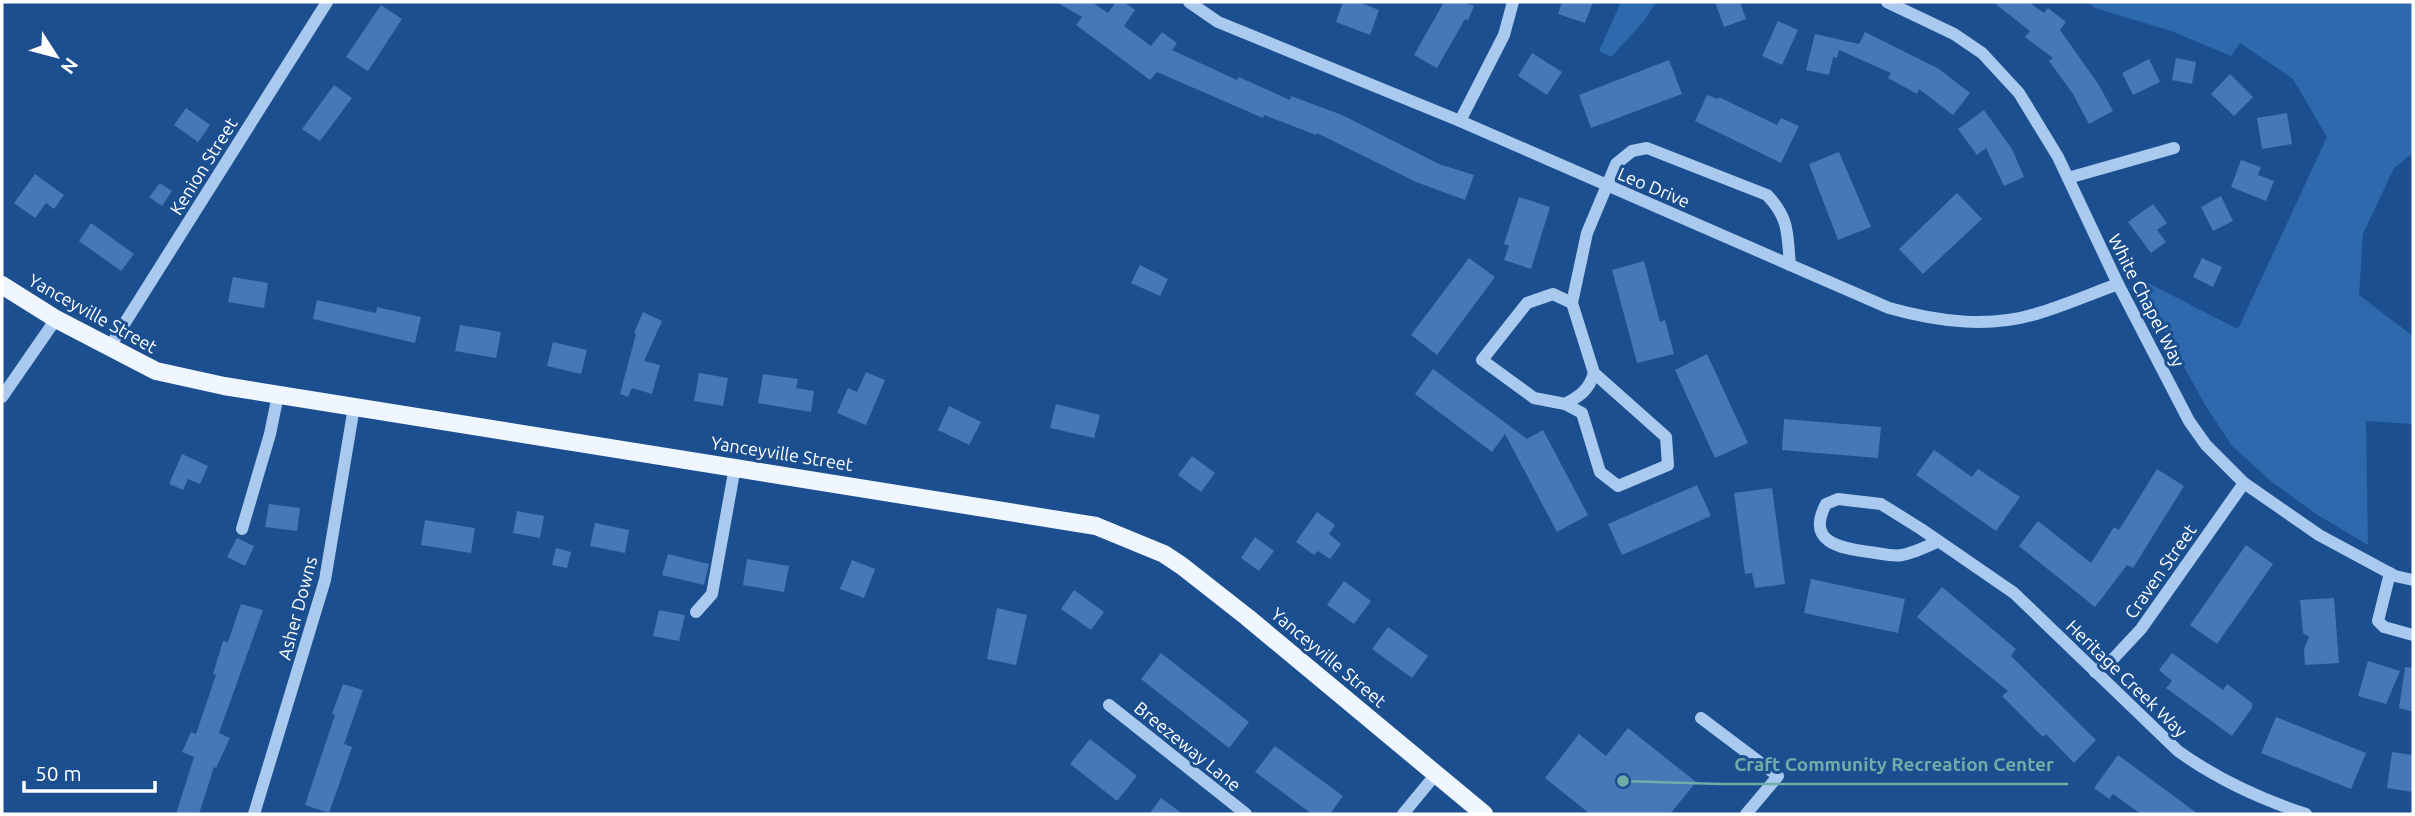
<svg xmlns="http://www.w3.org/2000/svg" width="2415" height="816" viewBox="0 0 2415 816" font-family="Ubuntu,sans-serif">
<rect width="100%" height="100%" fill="#1b4f8f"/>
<!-- green -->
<g fill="#2e69ad">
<polygon points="1621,2 1656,2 1644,21 1611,57 1599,51"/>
<polygon points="2087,2 2413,2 2413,153 2394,168 2363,234 2359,295 2413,336 2413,424 2366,421 2368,545 2316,514 2272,482 2232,446 2205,405 2134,276 2238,329 2327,137 2293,79 2240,43 2231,56 2171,31 2095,8"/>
</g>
<!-- building -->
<g fill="#4478b7">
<polygon points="1056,2 1092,2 1108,13 1116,2 1124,2 1135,10 1124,26 1151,46 1162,32 1177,43 1172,50 1237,80 1239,77 1290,100 1291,96 1342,115 1439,164 1474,175 1465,200 1416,182 1317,133 1316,135 1264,115 1263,118 1157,72 1150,80 1076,25 1082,17"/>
<polygon points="1343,2 1358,2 1379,10 1370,35 1336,22"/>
<polygon points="1444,2 1463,2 1474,6 1468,20 1465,19 1437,68 1414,55"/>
<polygon points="1562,2 1593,2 1585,23 1558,14"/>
<polygon points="1715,2 1740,2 1746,19 1724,27"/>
<polygon points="1993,2 2029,2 2044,13 2048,8 2066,22 2060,30 2099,85 2113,111 2089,124 2073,94 2049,61 2053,58 2025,37 2030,31"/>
<polygon points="381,5 402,19 368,71 346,57"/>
<polygon points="1778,21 1798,30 1782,65 1762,56"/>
<polygon points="1865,32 1939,69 1970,93 1953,115 1919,89 1917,94 1888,78 1891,73 1839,50 1837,58 1833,57 1829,75 1806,70 1815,34 1859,44"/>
<polygon points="1532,53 1562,72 1547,95 1518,76"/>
<polygon points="2176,58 2196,62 2192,84 2172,80"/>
<polygon points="2149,59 2160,82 2133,95 2122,73"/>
<polygon points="1669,60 1682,94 1591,128 1579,95"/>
<polygon points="2230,74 2253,97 2234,116 2211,94"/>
<polygon points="334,85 352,98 320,141 302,129"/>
<polygon points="1707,95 1718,99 1719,97 1777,125 1781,118 1799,126 1781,163 1695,121"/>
<polygon points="186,108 210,125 198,142 174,125"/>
<polygon points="1984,110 2012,149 2024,177 2004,186 1986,148 1977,155 1958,129"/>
<polygon points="2287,113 2292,144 2262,149 2257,118"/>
<polygon points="1839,152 1871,227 1838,240 1809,164"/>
<polygon points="2241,160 2261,167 2258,175 2274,181 2266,201 2231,187"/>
<polygon points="35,174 64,195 54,209 46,203 35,218 14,203"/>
<polygon points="160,183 172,191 162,206 149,197"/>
<polygon points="1957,193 1982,219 1923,274 1899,249"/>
<polygon points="2221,196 2233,221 2213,231 2201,207"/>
<polygon points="1519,197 1550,207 1531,269 1504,260 1509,246 1504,244"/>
<polygon points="2153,204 2167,223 2157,230 2166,242 2151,253 2128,222"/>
<polygon points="91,223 134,254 121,271 79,241"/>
<polygon points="1469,258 1495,277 1437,355 1411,335"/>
<polygon points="2202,258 2222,267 2213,287 2193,277"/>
<polygon points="1644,261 1660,322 1665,320 1674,354 1637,363 1612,270"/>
<polygon points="1140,265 1168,279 1160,296 1131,283"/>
<polygon points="233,277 268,283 264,308 228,302"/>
<polygon points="317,300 376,313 377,307 421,317 415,343 313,319"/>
<polygon points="643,312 662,321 644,361 660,365 652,394 632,388 628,397 620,394 636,334 634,333"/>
<polygon points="460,325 501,332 496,358 455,351"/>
<polygon points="553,342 587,350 581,374 547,366"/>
<polygon points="1707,354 1748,443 1715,458 1675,370"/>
<polygon points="1433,369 1527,439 1543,430 1588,515 1557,532 1505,434 1492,452 1415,394"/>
<polygon points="866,372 885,380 866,425 837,413 848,388 857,392"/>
<polygon points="699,373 728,378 723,406 694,401"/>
<polygon points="763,374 798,379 796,388 814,391 811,412 758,403"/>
<polygon points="1056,404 1100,415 1094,438 1050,428"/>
<polygon points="949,406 981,422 969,445 938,430"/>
<polygon points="1784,419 1881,427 1878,458 1782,450"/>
<polygon points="1934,450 1972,477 1978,469 2020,497 1996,531 1916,475"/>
<polygon points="182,454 208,466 200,484 188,479 183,490 169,484"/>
<polygon points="1192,456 1215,473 1201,492 1178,475"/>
<polygon points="2157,469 2184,486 2133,568 2127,565 2095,607 2019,546 2038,521 2091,563 2114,527 2119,530"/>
<polygon points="1697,485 1711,516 1622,555 1608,524"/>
<polygon points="1772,488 1785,584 1755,588 1752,573 1745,574 1734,493"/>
<polygon points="269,504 300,508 297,531 265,527"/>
<polygon points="517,511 544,516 540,538 513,533"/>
<polygon points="1317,512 1335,525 1329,534 1341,544 1330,559 1318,551 1314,555 1296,542"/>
<polygon points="425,520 475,528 471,553 421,545"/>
<polygon points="595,523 629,530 625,553 590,546"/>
<polygon points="1255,537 1274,551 1259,571 1241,558"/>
<polygon points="237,538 254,546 245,566 227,557"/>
<polygon points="2246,545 2273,564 2217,644 2190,625"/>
<polygon points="556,548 571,552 567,568 552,565"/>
<polygon points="668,554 709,564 704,585 662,575"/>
<polygon points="747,559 789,566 784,592 743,585"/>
<polygon points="852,560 875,569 864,598 840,589"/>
<polygon points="1811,579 1905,599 1898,633 1804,613"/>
<polygon points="1344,581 1371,601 1354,624 1327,605"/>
<polygon points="1942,587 2016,649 2011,656 2096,740 2074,763 2046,734 2043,737 2002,696 2008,691 1917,617"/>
<polygon points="1074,590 1104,612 1091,630 1061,609"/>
<polygon points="2334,598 2339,663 2305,665 2304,649 2309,637 2303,633 2300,600"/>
<polygon points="241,604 263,610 219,733 230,738 216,768 214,767 199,814 176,814 194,757 182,752 191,732 196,734 216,675 213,674 223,641 228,642"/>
<polygon points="997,608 1027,615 1016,665 987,659"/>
<polygon points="659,610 685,615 679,641 653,636"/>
<polygon points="1388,627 1428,656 1412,678 1372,649"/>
<polygon points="1161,653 1249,722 1229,748 1141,679"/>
<polygon points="2172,653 2223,690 2227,684 2252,703 2252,708 2232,736 2166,688 2172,681 2159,670"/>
<polygon points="2368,661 2400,671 2386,704 2358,696"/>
<polygon points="2405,667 2413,668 2413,712 2399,708"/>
<polygon points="343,684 363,690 344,744 352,747 329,813 305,805 335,715 332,714"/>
<polygon points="2276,717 2366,753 2351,789 2261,753"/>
<polygon points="1628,728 1696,782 1670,814 1590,814 1545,778 1579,734 1606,756"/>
<polygon points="1090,739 1137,776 1117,801 1070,764"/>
<polygon points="1275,746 1343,796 1330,814 1312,814 1255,772"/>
<polygon points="2392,752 2413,755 2413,792 2387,788"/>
<polygon points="2118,755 2198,814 2141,814 2113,794 2109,799 2094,788"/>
<polygon points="1161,798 1183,814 1149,814"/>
</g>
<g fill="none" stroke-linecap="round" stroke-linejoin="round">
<!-- minor -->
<g stroke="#a9c9ee" stroke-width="12">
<path d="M1189,2L1218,22L1460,121L1889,308C1939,322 1992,329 2042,312C2068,304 2093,293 2118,284"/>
<polyline points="1887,2 1954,34 1982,53 2019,93 2058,157 2118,284 2189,421 2206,445 2244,483 2319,535 2395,576 2413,580"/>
<polyline points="1460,121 1504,35 1513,2"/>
<polyline points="2068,178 2174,148"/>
<path d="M1572,303L1553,294L1527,303L1482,360L1534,398L1565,404L1582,413L1600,472L1618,486L1668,465L1666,437L1594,373L1572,303L1587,233L1616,164L1632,151L1647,148L1767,195C1790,219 1787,234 1790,265"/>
<polyline points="109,348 327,2"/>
<polyline points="2,397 56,319"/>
<path d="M1565,404C1580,396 1589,390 1594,373"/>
<polyline points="242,529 270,434 278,395"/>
<path d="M1939,541C1928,546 1914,553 1902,555C1892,557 1879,553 1869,552C1839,548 1806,542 1826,504L1838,499L1881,504L1921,529L2014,593L2178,751C2217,779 2260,799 2306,814"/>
<polyline points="2390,573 2378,621 2384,627 2413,635"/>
<polyline points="696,612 712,594 735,467"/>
<polyline points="2095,672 2112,660 2141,629 2244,483"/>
<polyline points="1109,705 1246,814"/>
<polyline points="1701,718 1778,776 1746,814"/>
<polyline points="254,814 325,580 354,407"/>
<polyline points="1403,814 1436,774"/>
</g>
<!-- major -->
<polyline stroke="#f0f6ff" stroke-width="18" points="2,285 56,319 156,371 224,386 1096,526 1164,554 1182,566 1247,617 1484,814"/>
</g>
<g text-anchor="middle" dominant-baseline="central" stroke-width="6" stroke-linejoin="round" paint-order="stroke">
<!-- street labels -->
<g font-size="18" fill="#fff" stroke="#1b4f8f">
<text transform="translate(203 166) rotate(-58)">Kenion Street</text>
<text transform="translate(1654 187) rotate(23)">Leo Drive</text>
<text transform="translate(2147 300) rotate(63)">White Chapel Way</text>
<text transform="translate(93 313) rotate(29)">Yanceyville Street</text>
<text transform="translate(782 453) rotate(9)">Yanceyville Street</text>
<text transform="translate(2160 571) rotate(-55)">Craven Street</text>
<text transform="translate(297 608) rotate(-75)">Asher Downs</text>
<text transform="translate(1329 657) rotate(40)">Yanceyville Street</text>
<text transform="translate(2127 678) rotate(44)">Heritage Creek Way</text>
<text transform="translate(1188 746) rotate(39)">Breezeway Lane</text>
</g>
</g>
<!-- callouts -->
<path fill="none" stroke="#6fada8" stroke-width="2.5" d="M1623 781L1720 784H2068"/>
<circle fill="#6fada8" stroke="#1b4f8f" stroke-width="2.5" cx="1623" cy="781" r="7"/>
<g font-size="19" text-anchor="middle" font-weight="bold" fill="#6fada8" stroke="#1b4f8f" stroke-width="6" stroke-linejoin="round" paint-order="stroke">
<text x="1894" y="771">Craft Community Recreation Center</text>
</g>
<!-- border -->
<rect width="2415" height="816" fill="none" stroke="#ffffff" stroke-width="7"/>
<!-- north arrow -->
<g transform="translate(56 56) rotate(126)" stroke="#1b4f8f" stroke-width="5" paint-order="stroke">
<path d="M0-5L12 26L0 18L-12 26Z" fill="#ffffff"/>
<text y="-10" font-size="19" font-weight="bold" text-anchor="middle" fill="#ffffff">N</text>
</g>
<!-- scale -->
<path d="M24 781v10h131v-10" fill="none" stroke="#ffffff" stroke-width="3.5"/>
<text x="35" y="781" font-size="21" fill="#ffffff" stroke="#1b4f8f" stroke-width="5" paint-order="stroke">50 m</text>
</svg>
